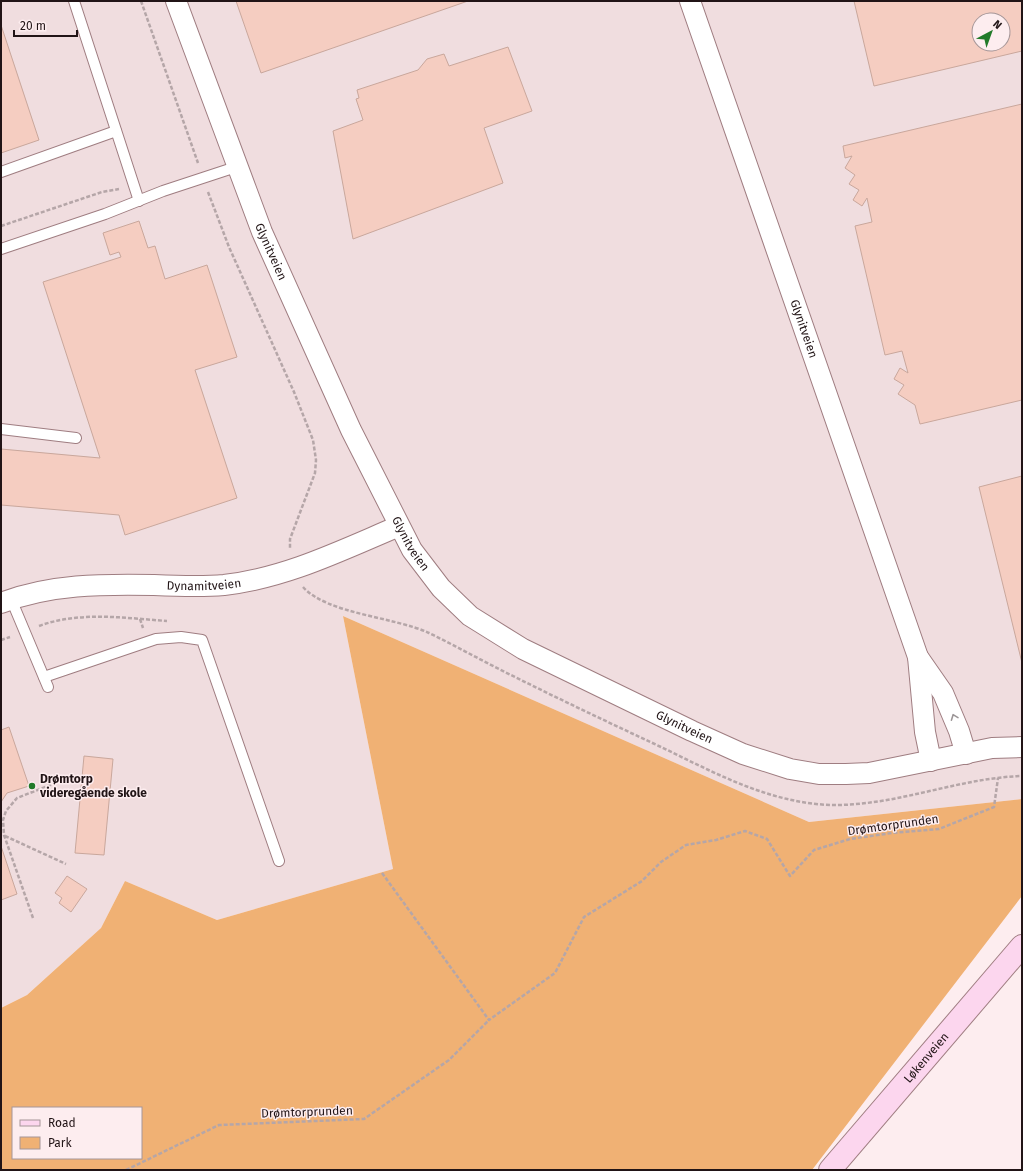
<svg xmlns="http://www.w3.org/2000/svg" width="1023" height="1171" viewBox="0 0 1023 1171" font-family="'Fira Sans',sans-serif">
<rect width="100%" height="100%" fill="#fdedef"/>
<!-- built -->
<path fill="#f0dddf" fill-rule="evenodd" d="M1,1H1022V799L809,822L343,616L393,869L217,920L125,881L101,928L27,995L1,1008ZM979,20H1003V44H979Z"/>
<!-- green -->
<path fill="#f0b174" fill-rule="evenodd" d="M343,616L809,822L1022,799V896L812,1170H1V1008L27,995L101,928L125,881L217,920L393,869ZM13,1108H141V1158H13Z"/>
<!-- building -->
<g fill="#f5cdc1" stroke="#c9a79c" fill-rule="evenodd">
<polygon points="236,1 468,1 261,73"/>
<path d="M854,1H1022V51L874,86ZM979,20H1003V44H979Z"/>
<polygon points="1,25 39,140 1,153"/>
<polygon points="508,47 532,111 484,128 503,183 353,239 333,131 363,120 356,99 359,98 357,90 418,70 427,59 444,54 449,66"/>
<polygon points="1022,104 1022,400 920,424 915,405 898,394 904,385 894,379 900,368 908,373 902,351 885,355 855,226 872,222 867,198 862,206 853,200 859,190 849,184 855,175 845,168 852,156 845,158 843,146"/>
<polygon points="139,221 148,248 155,246 165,279 207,265 237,357 195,370 237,498 125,535 119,515 1,505 1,449 100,458 43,282 121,257 119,252 110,255 103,233"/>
<polygon points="1022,476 1022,663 979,487"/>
<polygon points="9,727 29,786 7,793 1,802 1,730"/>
<polygon points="84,756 113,759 104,855 75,853"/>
<polygon points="1,846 17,894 1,900"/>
<polygon points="67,876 87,889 71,912 59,903 62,898 55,893"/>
</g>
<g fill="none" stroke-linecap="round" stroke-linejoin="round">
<defs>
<g id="lane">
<polyline points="74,1 139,201"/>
<polyline points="1,172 116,131"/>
<polyline points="1,249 105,214 163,191 236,167"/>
<polyline points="1,429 76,438"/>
<polyline points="11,599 48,687"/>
<polyline points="44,677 156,639 181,637 202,640 279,861"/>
</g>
<g id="street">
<path id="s1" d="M176,1L262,232L351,430L412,550L441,588L470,616L523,649L692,731L743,754L790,769L819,774H846L869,773L992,748L1022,747"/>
<path id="s2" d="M690,1L918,657L925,732L931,761"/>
<path id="s3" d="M1,603C50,584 102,584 154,585C177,586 201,587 224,585C286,578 342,550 399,526"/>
<polyline points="918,657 943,693 959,731 966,754"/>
</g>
<g id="secondary">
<path id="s4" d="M830,1170L1022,946"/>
</g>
</defs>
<!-- lane casing -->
<use href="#lane" stroke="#9f7d81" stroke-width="12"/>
<!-- street casing -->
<use href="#street" stroke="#9f7d81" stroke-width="22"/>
<!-- secondary casing -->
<use href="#secondary" stroke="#9f7d81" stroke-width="24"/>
<!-- path -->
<g stroke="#b5a6a8" stroke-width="2.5" stroke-dasharray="4 2" stroke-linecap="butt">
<polyline points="141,1 198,163"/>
<polyline points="208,192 229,247 294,392 313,440 316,460 315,473 290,539 290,549"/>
<polyline points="1,226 102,192 119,189"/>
<path d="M303,587C327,614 395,617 429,633C458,647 486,663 515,677C563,701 612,724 661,747C711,771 760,798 816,804C886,811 953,778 1022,776"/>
<polyline points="140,619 143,628"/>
<path d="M39,626C79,611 125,618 167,621"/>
<polyline points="1,640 10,637"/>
<polyline points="5,836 66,864"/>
<polyline points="382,873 489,1020 555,973 584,917 642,881 661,862 686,845 716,840 745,831 767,839 790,876 814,850 850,839 892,833 939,829 994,807 998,778"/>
<polyline points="33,918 4,835 3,820 6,811 17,798 71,777"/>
<polyline points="126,1170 219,1125 364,1119 449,1060 489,1020"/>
</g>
<!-- lane -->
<use href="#lane" stroke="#fff" stroke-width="10"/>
<!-- street -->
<use href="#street" stroke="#fff" stroke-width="20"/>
<!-- secondary -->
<use href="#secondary" stroke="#fcd6ee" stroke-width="22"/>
</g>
<!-- one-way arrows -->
<defs><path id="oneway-chevron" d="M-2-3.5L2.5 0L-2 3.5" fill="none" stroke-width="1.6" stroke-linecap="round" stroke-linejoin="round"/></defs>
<use stroke="#9b9596" href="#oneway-chevron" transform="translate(954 717) rotate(-111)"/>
<!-- markers -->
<circle fill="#217a29" stroke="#fdedef" stroke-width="1.5" cx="32" cy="786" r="4"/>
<g text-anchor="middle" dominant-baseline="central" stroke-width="3" stroke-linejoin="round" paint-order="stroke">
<!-- street labels -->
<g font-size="12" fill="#211416" stroke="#fdedef">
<text stroke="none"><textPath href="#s1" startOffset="268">Glynitveien</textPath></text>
<text stroke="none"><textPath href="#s2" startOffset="347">Glynitveien</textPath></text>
<text stroke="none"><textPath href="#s1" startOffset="592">Glynitveien</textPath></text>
<text stroke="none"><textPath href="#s3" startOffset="205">Dynamitveien</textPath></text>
<text stroke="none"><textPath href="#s1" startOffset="928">Glynitveien</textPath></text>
<text transform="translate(893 825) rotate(-8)">Drømtorprunden</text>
<text stroke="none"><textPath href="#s4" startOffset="148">Løkenveien</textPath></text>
<text transform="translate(307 1112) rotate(-2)">Drømtorprunden</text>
</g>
<!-- poi labels -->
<g font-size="12" font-weight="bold" fill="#211416" stroke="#fdedef" text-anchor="start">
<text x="40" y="779">Drømtorp<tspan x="40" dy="14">videregående skole</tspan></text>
</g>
</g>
<!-- border -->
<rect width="1023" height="1171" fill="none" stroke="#211416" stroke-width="4"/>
<!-- legend -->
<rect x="12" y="1107" width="130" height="52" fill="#fdedef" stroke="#a59698"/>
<rect x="20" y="1120" width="20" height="6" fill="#fcd6ee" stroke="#a59698"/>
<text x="48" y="1127" font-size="12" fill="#211416">Road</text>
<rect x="20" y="1137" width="20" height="12" fill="#f0b174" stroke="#a59698"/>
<text x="48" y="1147" font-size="12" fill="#211416">Park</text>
<!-- north arrow -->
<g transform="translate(991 32) rotate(41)"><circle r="19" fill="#fdedef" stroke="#a59698"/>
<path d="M0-3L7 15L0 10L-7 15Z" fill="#217a29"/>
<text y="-6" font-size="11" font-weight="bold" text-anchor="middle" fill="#211416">N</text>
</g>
<!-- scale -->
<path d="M14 30v6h63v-6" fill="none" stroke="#211416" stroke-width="2"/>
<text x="20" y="30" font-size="12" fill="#211416" stroke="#fdedef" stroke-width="3" paint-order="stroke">20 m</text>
</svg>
